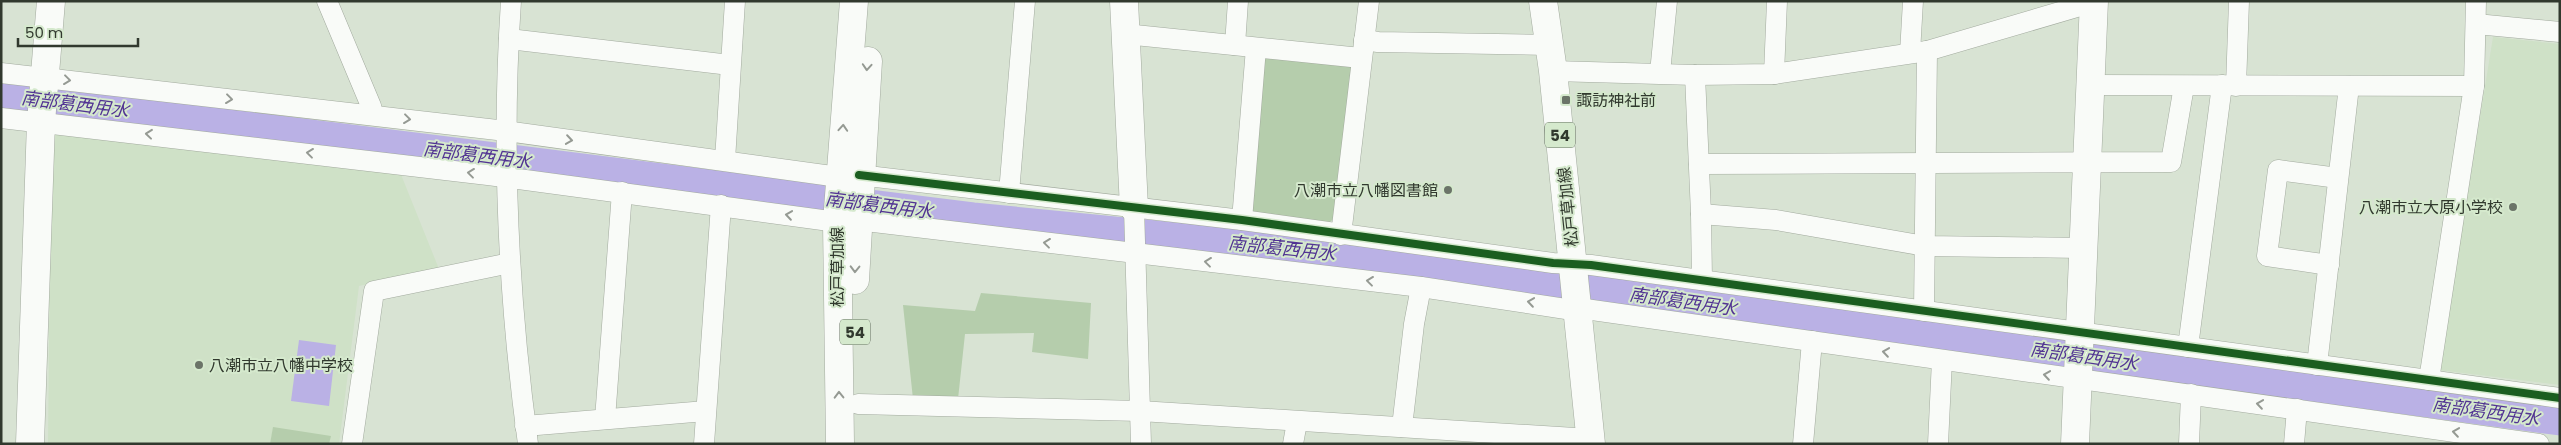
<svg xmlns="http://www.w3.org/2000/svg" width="2561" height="445" viewBox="0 0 2561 445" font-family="Poppins,'Noto Sans JP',sans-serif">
<rect width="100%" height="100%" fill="#d8e3d3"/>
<!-- built -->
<g fill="#cfe1c7">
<polygon points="2493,37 2560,44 2560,385 2439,370"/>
<polygon points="51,134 400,172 439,269 359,286 339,444 48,444"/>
</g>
<!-- green -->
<g fill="#b5cdac">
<polygon points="1261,57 1352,65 1334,219 1328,223 1253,213 1250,206"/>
<polygon points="981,293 1091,303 1088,359 1032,352 1034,333 965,334 958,399 913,399 903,305 975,311"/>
<polygon points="273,427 331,436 329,444 270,444"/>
</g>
<!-- water -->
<polygon fill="#bab1e5" points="299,340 336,345 329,406 291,401"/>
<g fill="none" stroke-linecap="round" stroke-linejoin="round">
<!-- river -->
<polyline stroke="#bab1e5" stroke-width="29" points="1,95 973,217 1299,249 2560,421"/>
<defs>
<g id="street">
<polyline points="327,1 371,106 373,115"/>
<path d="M511,1C501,150 508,296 528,444"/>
<polyline points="2476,24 2560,32"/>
<polyline points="1125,34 1361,58"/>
<polyline points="509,39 730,65"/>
<polyline points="1364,40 1378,42 1550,45"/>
<polyline points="1235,45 1238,1"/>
<polyline points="1910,53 1913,1"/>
<polyline points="1553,71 1695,75 1774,74 1927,51 2094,2"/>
<polyline points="1,73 506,131 839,177"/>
<polyline points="1660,73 1667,1"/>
<polyline points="1774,74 1777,1"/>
<polyline points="1695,75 1701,214 1702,280"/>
<polyline points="2090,85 2474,86"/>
<polyline points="2236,86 2239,1"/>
<polyline points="1,118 488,175 837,222"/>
<polyline points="725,160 735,1"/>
<polyline points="1699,164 2171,162 2184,86"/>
<polyline points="859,175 1242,220 1553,263 1591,265 2560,398"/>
<polyline points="1009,193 1025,1"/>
<polyline points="1134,208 1141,444"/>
<polyline points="1701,214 1776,220 1925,246 2083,248"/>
<polyline points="857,220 1421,287 1579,311"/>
<polyline points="1242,220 1256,48"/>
<polyline points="1341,235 1369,1"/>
<polyline points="2329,265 2267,256 2278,170 2338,178"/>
<polyline points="1578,308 2539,444"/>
<polyline points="1924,311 1927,51"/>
<polyline points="2188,347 2222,85"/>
<polyline points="2317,365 2349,86"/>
<polyline points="2429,380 2474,86 2476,1"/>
<polyline points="858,404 1140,411 1591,439"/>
<polyline points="605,419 622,192"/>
<polyline points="525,426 706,411"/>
<polyline points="1402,427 1414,324 1421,287"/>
<polyline points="352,444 374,291 510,263"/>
<polyline points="704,444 721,205"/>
<polyline points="1293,444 1297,422"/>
<polyline points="1803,444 1812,341"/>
<polyline points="1938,444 1942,360"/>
<polyline points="2189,444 2191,394"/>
<polyline points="2294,444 2297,409"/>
</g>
<g id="secondary">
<polyline points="1124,1 1134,208"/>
<polyline points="30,444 41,122 51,1"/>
<polyline points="2075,444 2094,1"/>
</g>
<g id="primary">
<polyline points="1543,1 1553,71 1591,444"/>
<polyline points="855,280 868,61"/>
<polyline points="840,444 837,222 854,1"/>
</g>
</defs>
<!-- street casing -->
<use href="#street" stroke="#a2aa9e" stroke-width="21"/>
<!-- secondary casing -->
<use href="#secondary" stroke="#a2aa9e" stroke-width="29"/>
<!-- primary casing -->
<use href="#primary" stroke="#a2aa9e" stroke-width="29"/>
<!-- street -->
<use href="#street" stroke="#f9fbf8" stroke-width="20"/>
<!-- secondary -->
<use href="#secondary" stroke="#f9fbf8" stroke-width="28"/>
<!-- primary -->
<use href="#primary" stroke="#f9fbf8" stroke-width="28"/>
<defs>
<polyline id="cycleway" points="859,175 1242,220 1553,263 1591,265 2560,398"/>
</defs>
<!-- cycleway casing -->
<use href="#cycleway" stroke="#d5e9cd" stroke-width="11"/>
<!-- cycleway -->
<use href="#cycleway" stroke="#1b5e20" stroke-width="8"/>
</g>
<!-- one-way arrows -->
<defs><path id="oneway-chevron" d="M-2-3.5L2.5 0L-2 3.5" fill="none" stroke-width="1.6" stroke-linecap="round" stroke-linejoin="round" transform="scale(1.25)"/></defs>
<g stroke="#959a93">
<use href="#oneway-chevron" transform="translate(867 67) rotate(94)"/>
<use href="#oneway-chevron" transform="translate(67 80) rotate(7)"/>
<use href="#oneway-chevron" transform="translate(229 99) rotate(7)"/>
<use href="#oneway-chevron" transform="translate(407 119) rotate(7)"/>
<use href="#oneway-chevron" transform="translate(843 128) rotate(-86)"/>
<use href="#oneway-chevron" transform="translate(149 134) rotate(-174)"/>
<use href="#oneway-chevron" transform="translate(569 140) rotate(8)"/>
<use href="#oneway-chevron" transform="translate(310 153) rotate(-173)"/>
<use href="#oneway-chevron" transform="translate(471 173) rotate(-173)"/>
<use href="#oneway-chevron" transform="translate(789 215) rotate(-172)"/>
<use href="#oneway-chevron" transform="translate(1047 243) rotate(-173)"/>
<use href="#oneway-chevron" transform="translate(1208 262) rotate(-173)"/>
<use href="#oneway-chevron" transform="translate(855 269) rotate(91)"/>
<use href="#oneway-chevron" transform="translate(1370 281) rotate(-173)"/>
<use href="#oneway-chevron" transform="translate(1531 302) rotate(-172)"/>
<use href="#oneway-chevron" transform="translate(1886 352) rotate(-172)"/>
<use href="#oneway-chevron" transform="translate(2047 375) rotate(-172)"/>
<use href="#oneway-chevron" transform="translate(839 395) rotate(-91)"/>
<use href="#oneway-chevron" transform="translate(2260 404) rotate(-172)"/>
<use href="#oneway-chevron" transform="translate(2456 432) rotate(-172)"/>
</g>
<!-- markers -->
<g fill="#6b7468" stroke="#d5e9cd" stroke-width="2">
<rect x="1561" y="95" width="10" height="10" rx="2.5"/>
<circle cx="1448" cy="190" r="5"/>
<circle cx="2513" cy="207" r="5"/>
<circle cx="199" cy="365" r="5"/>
</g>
<g text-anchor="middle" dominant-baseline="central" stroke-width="4" stroke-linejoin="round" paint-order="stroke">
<!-- shield labels -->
<g fill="#d5e9cd" stroke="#626e5e" stroke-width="1">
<rect x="1545" y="122.5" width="30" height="25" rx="4"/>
<rect x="840" y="319.5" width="30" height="25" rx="4"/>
</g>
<g font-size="15" font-weight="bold" fill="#31392e">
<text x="1560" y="135">54</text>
<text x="855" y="332">54</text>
</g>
<!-- poi labels -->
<g font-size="16" fill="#31392e" stroke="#d5e9cd" text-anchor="start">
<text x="1576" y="100">諏訪神社前</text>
<text x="1438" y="190" text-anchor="end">八潮市立八幡図書館</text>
<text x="2503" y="207" text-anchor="end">八潮市立大原小学校</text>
<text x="209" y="365">八潮市立八幡中学校</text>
</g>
<!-- street labels -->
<g font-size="16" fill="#31392e" stroke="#d5e9cd">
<text transform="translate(1568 207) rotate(-96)">松戸草加線</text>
<text transform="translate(837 267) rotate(-90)">松戸草加線</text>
</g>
<!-- water labels -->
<g font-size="18" font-style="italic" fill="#523493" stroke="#d5e9cd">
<text transform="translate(75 104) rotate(7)">南部葛西用水</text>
<text transform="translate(477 155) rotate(7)">南部葛西用水</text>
<text transform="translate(879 205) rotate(7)">南部葛西用水</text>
<text transform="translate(1282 248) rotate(6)">南部葛西用水</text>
<text transform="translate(1683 301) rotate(8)">南部葛西用水</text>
<text transform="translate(2084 356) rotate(8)">南部葛西用水</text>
<text transform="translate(2486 411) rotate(8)">南部葛西用水</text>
</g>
</g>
<!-- border -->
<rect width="2561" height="445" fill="none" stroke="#31392e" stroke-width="5"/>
<!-- scale -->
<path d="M18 38v8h120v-8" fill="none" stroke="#31392e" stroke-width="2.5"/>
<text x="25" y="38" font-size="15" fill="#31392e" stroke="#d5e9cd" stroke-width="4" paint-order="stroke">50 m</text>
</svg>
